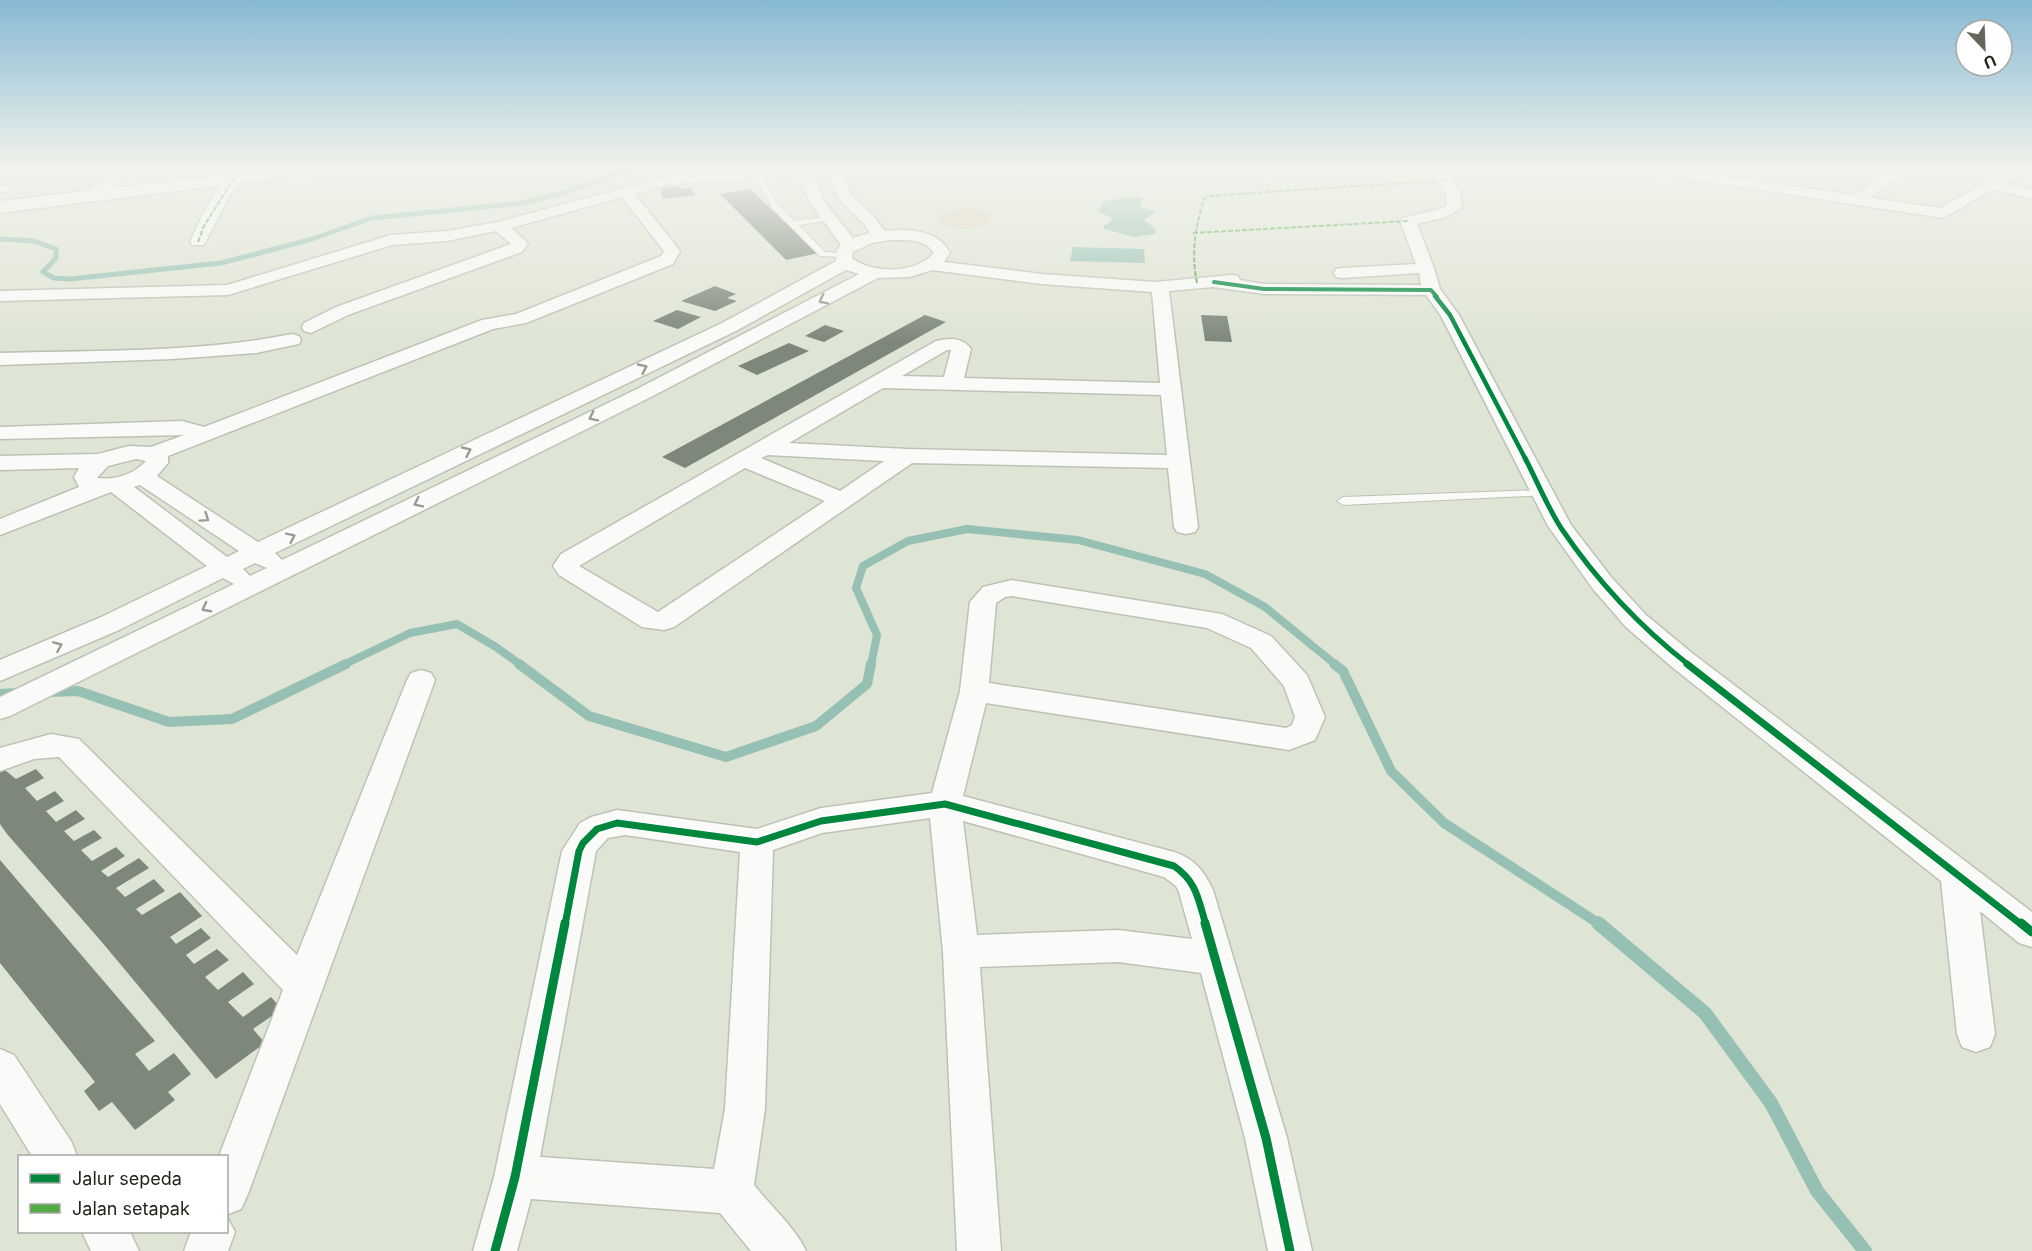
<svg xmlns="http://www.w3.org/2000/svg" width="2032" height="1251" viewBox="0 0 2032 1251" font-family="Inter,sans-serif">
<rect width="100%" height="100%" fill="#dfe5d4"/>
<!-- green -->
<path fill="#e0d2bc" d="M961,208L979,209L990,214L991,221C978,231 952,232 938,221L940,215Z"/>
<!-- water -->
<g fill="#96c0b4">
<polygon points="1131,197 1143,198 1140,206 1156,212 1144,220 1156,229 1155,234 1134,237 1104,229 1104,226 1113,219 1098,211 1102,205 1100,202"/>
<polygon points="1073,247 1144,249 1145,263 1070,261"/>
</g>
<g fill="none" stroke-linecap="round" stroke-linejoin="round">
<!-- stream-far3 -->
<polyline stroke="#96c0b4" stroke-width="5" points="0,239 34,241 56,249 56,258 43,272 54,278 70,279 221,263 309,240 372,218 522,203 562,193 635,168"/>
<!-- stream-far2 -->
<g stroke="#96c0b4" stroke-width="8">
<polyline points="343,665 410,633 457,624 496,647 521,665"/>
<polyline points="871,665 877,635 856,588 863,566 908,541 967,529 1078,540 1205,574 1265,607 1336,665"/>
</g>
<!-- stream-far1 -->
<g stroke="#96c0b4" stroke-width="10">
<polyline points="519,664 589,716 726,757 816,726 867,684 871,664"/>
<polyline points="1334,664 1343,671 1391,771 1444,823 1601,925"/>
<polyline points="49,692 78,691 169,722 232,719 346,664"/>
<polyline points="0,694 17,693"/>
</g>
<!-- stream -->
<polyline stroke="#96c0b4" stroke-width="14" points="1598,923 1705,1013 1771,1103 1817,1191 1865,1251"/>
</g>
<!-- building -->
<g fill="#7d877a">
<polygon points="680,186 682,189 690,188 695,195 663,199 660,192 663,192 661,188"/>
<polygon points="750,189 819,253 786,260 720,194"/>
<polygon points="715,286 736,294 727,298 737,301 715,311 681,301"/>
<polygon points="677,310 701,317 678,329 653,321"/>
<polygon points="925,315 946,322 685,468 662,457"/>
<polygon points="1201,315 1227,316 1232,342 1205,341"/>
<polygon points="825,325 844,331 824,342 805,336"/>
<polygon points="789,343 809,351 757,375 738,366"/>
<polygon points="0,766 16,779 36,769 44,778 25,788 37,801 55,791 64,801 46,811 56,822 76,810 85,819 64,831 74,841 94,830 102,838 81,850 92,861 116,847 125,856 101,871 108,877 139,858 149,868 116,888 125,897 154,879 165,891 136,909 142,915 180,892 202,916 170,937 176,944 201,928 211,938 186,955 194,964 217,949 229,960 205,977 218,990 243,972 254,984 228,1002 243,1017 271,997 282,1009 253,1029 265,1043 216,1079 101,941 7,834 0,824"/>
<polygon points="0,860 155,1041 135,1054 149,1071 174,1053 191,1074 168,1092 175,1100 135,1130 112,1102 99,1111 84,1091 95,1082 0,963"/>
</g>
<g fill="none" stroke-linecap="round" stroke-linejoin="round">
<defs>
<g id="lane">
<polygon points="753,172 759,172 778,205 795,221 831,216 831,220 799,225 825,252 843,253 847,255 846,257 820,256 772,208"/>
<polygon points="1543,490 1547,491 1549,493 1547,495 1343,505 1337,501 1343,497"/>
</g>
<g id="street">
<polygon points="122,168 139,168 98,197 88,197 86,194 88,191"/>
<path d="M240,168H256L231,193L204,245H192L190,242C202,215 215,185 240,168Z"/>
<path d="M765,168H796L789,172L733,181L671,184L635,194L680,251L673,264L526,323L493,329L168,456V463L157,476L258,542L722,323L836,261L837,250L841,245L809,201L798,173L805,169L812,173L823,200L853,238L870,233L865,225L838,198L829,173L831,170H841L852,196L876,219L885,231C908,228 939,230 950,253L944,262L1042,274L1155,282L1232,275L1238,276L1240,280L1264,284L1421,285L1419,273L1342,278L1336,277L1334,273L1336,269L1342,268L1416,264L1400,221L1403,218L1436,210L1447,206C1448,188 1437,181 1427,168H1442L1460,191L1462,208L1446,217L1417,224L1434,268L1440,289L1459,315L1571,525L1611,577L1646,615L1692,653L2032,912V947L2019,943L1980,911L1995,1034L1990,1047L1976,1052L1962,1047L1957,1034L1941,881L1672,667L1626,627L1593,589L1548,526L1441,316L1426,295L1264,294L1213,287L1169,291L1198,527L1195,532L1186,534L1177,532L1174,527L1168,468L912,463L674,627L664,630L642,627L559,575L553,566L561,554L936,341C950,338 962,337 971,349L964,378L1160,383L1152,292L1042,284L932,270L910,277L878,278L649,398L10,716L0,719V697L234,584L223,578L119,630L0,681V660L99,618L207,566L111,492L0,535V519L79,487L74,477L79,468L0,470V456L98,454L129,446L151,447L184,435L0,439V427L182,421L204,427L482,320L516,314L661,256L664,251L622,197L511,228L528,243L522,252L348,315L311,333L304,331L302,327L304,323L336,307L511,244L496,231L447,241L392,245L228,295L0,301V291L227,285L391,235L447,231L498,222L670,176L733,173ZM890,240C905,240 925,238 934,253C916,274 872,274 852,258L853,252L872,243ZM846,270L859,274L635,390L282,560L275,553L736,331ZM947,350H951L944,377L902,376ZM883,388L1161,395L1167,455L907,449L789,443ZM768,455L884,461L840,491L761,458ZM136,459L146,461C133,475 115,480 97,478L108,466ZM745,468L825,501L658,612L579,566ZM140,485L239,551L227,557L134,487ZM255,563L267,568L250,576L243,569Z"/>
<polygon points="1635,168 1668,168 1854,195 1894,168 1910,168 1870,198 1941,208 2002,172 2032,168 2032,176 2011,179 2004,183 2032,190 2032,199 1994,189 1943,218 1642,172"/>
<polygon points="0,185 7,186 9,189 7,192 0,193"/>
<path d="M292,334L299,336L301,340L299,344L256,353L172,359L0,365V353C97,350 197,353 292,334Z"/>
<path d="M1012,580L1222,614L1271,636L1307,675L1325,717L1315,740L1289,750L986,703L963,796L1174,852C1195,859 1204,871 1213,890L1287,1138L1312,1251H1268L1245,1138L1201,973L1118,962L980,967L1001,1251H957L943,952L930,818L822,833L773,850L765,1109L754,1185C770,1205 797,1230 806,1251H751L720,1213L531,1199L517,1251H473L494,1177L562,851L580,823L591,817L617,810L757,829L821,808L932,793L960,691L970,602L983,587ZM1012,596L1207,628L1251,648L1284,686L1295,717L1292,725L1286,728L989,683L996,603L1005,597ZM963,821L1164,877L1176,886L1179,892L1192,939L1118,930L977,935ZM625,835L740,852L725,1109L714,1169L540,1157L596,851L608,838Z"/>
<polygon points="421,670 431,673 435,680 248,1194 241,1209 226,1215 226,1156 219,1156 283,990 59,757 34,759 0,771 0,748 51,734 79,739 297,955 407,680 411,673"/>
<polygon points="0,1049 14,1055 71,1141 77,1156 32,1156 0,1104"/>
<polygon points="226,1215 235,1232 228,1251 184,1251 191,1232 226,1232"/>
<polygon points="82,1232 130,1232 139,1251 91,1251"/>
</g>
<polygon id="primary" points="281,168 330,168 327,172 321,173 0,213 0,201"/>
</defs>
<!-- lane casing -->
<use href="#lane" stroke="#bec2b6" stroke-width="2"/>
<!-- street casing -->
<use href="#street" stroke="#bec2b6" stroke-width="3"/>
<!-- primary casing -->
<use href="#primary" stroke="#bec2b6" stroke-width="3"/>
<!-- lane -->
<use href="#lane" fill="#fafbf9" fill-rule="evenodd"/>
<!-- street -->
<use href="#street" fill="#fafbf9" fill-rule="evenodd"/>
<!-- primary -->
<use href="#primary" fill="#fafbf9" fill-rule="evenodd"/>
<!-- quiet -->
<g stroke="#53aa43" stroke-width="2" stroke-dasharray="5 2" stroke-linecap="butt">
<polyline points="1193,233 1408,221"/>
<polyline points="198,242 204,226 234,178"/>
<path d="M1197,283C1191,253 1195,228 1204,199L1208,196L1448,180"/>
</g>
<defs>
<polyline id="cycleway-far4" points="1214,282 1264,289 1431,290 1437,297"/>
<polyline id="cycleway-far3" points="1435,296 1450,315 1526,460"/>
<path id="cycleway-far2" d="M1525,458C1537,481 1547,506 1561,528C1597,581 1639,626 1689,665"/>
<g id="cycleway-far1">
<polyline points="1687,664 2022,925"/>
<path d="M565,925L579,851L583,843L597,829L617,823L757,842L821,821L945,804L1174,866C1197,882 1198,899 1206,925"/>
</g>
<g id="cycleway">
<polyline points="1205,923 1266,1138 1290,1251"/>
<polyline points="2021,923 2032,932"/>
<polyline points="495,1251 515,1177 565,923"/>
</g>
</defs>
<!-- cycleway-far4 casing -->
<use href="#cycleway-far4" stroke="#fff" stroke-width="6"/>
<!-- cycleway-far3 casing -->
<use href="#cycleway-far3" stroke="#fff" stroke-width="8"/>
<!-- cycleway-far2 casing -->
<use href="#cycleway-far2" stroke="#fff" stroke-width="9"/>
<!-- cycleway-far1 casing -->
<use href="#cycleway-far1" stroke="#fff" stroke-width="10"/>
<!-- cycleway casing -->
<use href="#cycleway" stroke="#fff" stroke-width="13"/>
<!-- cycleway-far4 -->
<use href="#cycleway-far4" stroke="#00873e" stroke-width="4"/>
<!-- cycleway-far3 -->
<use href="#cycleway-far3" stroke="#00873e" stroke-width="4.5"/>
<!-- cycleway-far2 -->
<use href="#cycleway-far2" stroke="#00873e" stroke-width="5"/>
<!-- cycleway-far1 -->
<use href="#cycleway-far1" stroke="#00873e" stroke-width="7"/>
<!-- cycleway -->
<use href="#cycleway" stroke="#00873e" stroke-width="9"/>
</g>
<!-- one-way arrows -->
<defs><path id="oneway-chevron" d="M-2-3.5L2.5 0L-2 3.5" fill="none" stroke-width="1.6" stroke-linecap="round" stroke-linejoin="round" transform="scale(1.5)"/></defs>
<g stroke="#999b95">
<use href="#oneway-chevron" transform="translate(823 300) rotate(153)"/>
<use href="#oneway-chevron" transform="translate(643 368) rotate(-25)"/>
<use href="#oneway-chevron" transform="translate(593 417) rotate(154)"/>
<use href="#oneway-chevron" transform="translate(467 451) rotate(-25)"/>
<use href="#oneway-chevron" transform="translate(418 503) rotate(154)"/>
<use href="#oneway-chevron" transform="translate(205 518) rotate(34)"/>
<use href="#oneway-chevron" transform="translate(291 537) rotate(-26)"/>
<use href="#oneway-chevron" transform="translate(206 608) rotate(152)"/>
<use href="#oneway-chevron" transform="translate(58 646) rotate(-23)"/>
</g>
<!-- sky -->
<linearGradient id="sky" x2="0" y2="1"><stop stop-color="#87b9d3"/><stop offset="0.49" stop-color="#f1f3ec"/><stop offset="1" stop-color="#f1f3ec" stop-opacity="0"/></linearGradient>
<rect width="2032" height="343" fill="url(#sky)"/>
<!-- legend -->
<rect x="18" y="1155" width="210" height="78" fill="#ffffff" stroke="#a7a8a4" stroke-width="1.5"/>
<rect x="30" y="1174" width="30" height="9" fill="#00873e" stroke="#a7a8a4" stroke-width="1.5"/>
<text x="72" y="1185" font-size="18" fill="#22251b">Jalur sepeda</text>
<rect x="30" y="1204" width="30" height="9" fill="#53aa43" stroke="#a7a8a4" stroke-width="1.5"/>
<text x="72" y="1215" font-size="18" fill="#22251b">Jalan setapak</text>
<!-- north arrow -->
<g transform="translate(1984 48) rotate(157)"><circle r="28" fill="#ffffff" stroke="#a7a8a4" stroke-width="1.5"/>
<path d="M0-4.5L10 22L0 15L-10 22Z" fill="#64685c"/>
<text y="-9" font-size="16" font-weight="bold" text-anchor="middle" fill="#22251b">U</text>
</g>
</svg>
